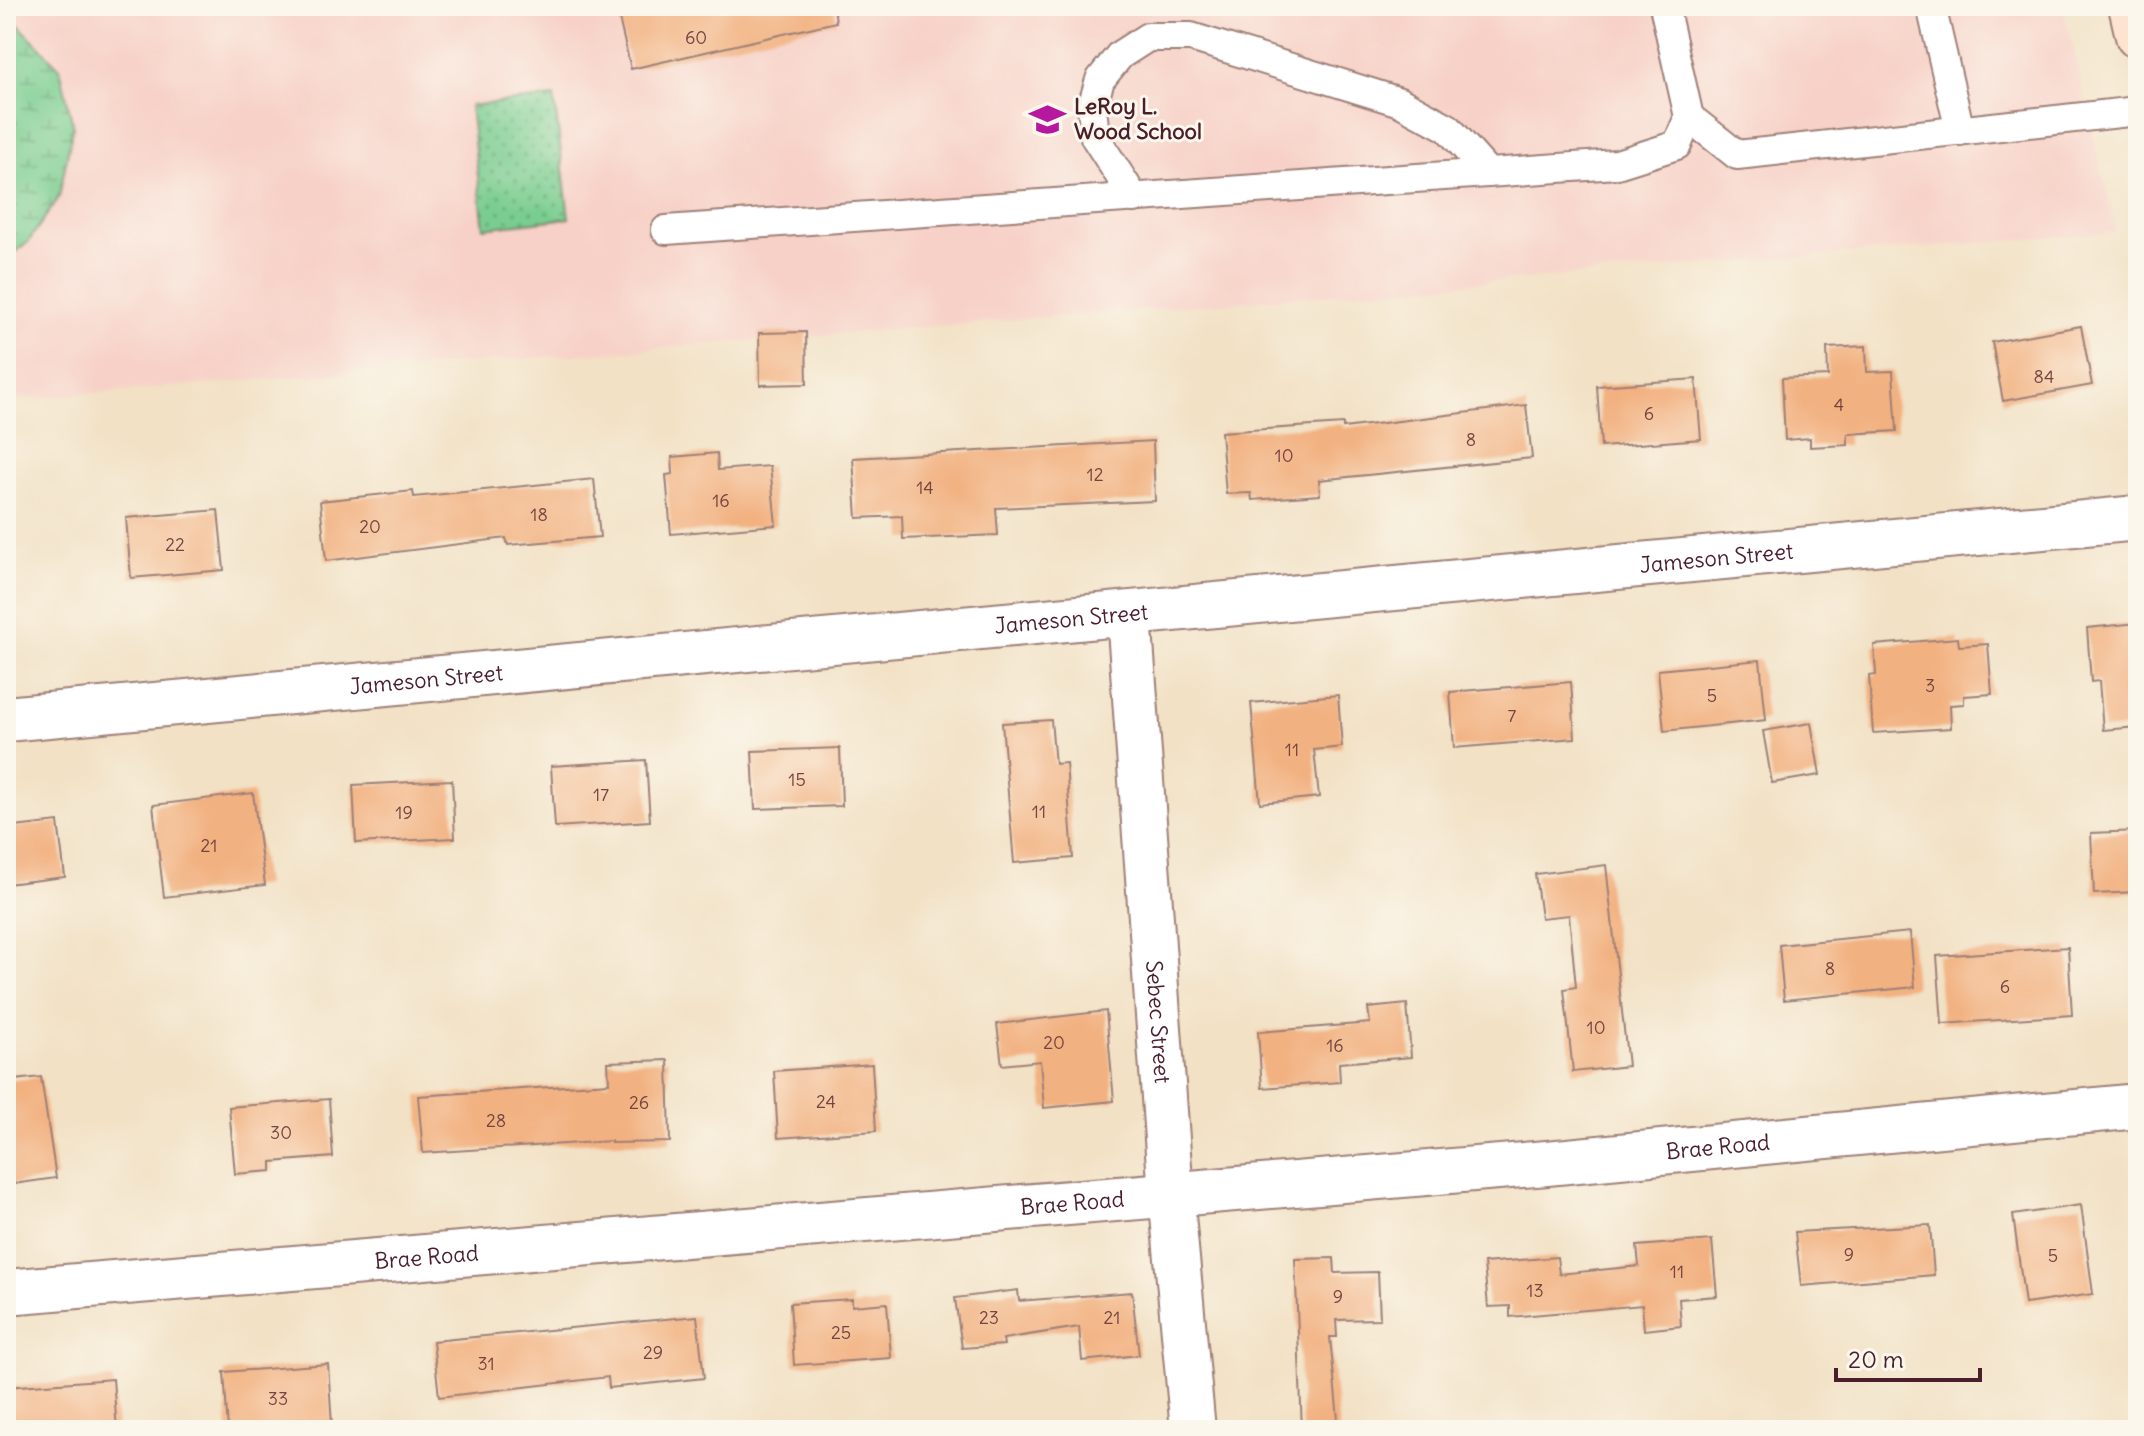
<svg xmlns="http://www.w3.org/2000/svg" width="2144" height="1436" viewBox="0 0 2144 1436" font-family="Delius,sans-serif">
<defs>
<pattern id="grass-dots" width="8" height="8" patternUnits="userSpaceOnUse" patternTransform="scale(2)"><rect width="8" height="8" fill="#7acd90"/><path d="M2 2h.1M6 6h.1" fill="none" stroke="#66a676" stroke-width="1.8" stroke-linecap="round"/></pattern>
<pattern id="wetland-marsh" width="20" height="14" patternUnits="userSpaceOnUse" patternTransform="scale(2)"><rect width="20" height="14" fill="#7acd90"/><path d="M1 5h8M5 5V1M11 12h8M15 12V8" fill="none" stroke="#66a676"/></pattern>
</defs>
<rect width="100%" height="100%" fill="#fbf7ec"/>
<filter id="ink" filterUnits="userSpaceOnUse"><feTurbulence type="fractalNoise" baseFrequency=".0125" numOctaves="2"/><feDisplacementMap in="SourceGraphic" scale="16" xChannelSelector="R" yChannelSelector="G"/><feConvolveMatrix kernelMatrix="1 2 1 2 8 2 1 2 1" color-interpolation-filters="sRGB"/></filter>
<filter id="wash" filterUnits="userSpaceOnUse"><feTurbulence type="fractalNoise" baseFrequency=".006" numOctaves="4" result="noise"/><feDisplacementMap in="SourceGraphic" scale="32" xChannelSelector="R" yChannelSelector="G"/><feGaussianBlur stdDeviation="1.8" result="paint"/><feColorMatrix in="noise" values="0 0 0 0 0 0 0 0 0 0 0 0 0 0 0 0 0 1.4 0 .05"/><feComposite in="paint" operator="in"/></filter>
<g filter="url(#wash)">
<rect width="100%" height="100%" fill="#f2e1c5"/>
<!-- built -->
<polygon fill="#f7d1c7" points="6,6 2063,6 2116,232 6,400"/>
<!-- grass -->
<polygon fill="url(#grass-dots)" stroke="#62765e" stroke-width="2" points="554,97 569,218 484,228 470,106"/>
<!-- wetland -->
<polygon fill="url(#wetland-marsh)" stroke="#62765e" stroke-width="2" points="6,12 60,68 73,126 59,197 28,242 6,260"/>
<g id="blocks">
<!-- building -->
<g fill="#f2b180">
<polygon points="616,6 834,6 836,22 631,69"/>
<polygon points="2081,326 2092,385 2003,401 1992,342"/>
<polygon points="806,332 807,384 760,385 759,333"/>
<polygon points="1866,346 1867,372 1893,371 1897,431 1848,434 1848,445 1810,447 1810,438 1785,440 1782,378 1828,376 1827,348"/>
<polygon points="1696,379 1701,439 1601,447 1597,386"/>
<polygon points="1526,405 1532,458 1319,480 1320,495 1252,500 1251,493 1226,494 1221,432 1343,424 1343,428"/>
<polygon points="1153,441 1155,501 996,508 998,535 903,539 902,516 857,518 853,458"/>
<polygon points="717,453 718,470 770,466 776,525 671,534 666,475 673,474 672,457"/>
<polygon points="594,479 600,537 508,545 506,538 326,561 320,501 413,491 414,497"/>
<polygon points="218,510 224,570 131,578 126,518"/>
<polygon points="2138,623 2138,727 2103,730 2099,681 2091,682 2087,628"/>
<polygon points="1958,638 1959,646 1988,644 1992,694 1964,696 1964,704 1950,705 1951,728 1873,733 1869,676 1876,675 1874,645"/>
<polygon points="1760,660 1766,720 1664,731 1658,670"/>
<polygon points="1571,682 1575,738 1454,748 1450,692"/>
<polygon points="1338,695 1342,747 1314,750 1319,797 1260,803 1251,703"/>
<polygon points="1051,720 1055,764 1066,763 1073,858 1014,863 1002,723"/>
<polygon points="1811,723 1820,775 1772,783 1763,731"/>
<polygon points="840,748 842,806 755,809 752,751"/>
<polygon points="646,760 650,821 555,827 551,766"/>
<polygon points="452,780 455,838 356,843 353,785"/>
<polygon points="253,793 265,885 164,897 153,805"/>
<polygon points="58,822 65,877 6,884 6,828"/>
<polygon points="2138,831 2138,892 2094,894 2091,833"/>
<polygon points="1606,865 1628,1066 1573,1072 1564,989 1576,987 1569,915 1541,918 1535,874"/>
<polygon points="1910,932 1915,987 1784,1000 1779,945"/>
<polygon points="2068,947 2072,1015 1942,1024 1937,956"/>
<polygon points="1407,1004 1411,1057 1339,1063 1340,1082 1262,1088 1258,1032 1370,1023 1368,1008"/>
<polygon points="1106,1011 1114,1101 1044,1108 1040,1061 1002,1065 997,1024"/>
<polygon points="668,1060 670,1142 611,1143 611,1141 423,1153 418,1096 609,1083 608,1062"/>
<polygon points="872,1064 876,1131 778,1138 774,1071"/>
<polygon points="41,1077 56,1178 6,1185 6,1081"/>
<polygon points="329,1099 333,1157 272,1162 272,1171 235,1174 229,1107"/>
<polygon points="2081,1205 2093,1294 2025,1304 2013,1215"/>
<polygon points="1930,1225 1934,1275 1801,1286 1795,1232"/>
<polygon points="1712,1240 1717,1296 1679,1299 1681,1326 1644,1330 1642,1305 1510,1317 1510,1306 1488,1307 1484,1263 1557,1257 1559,1274 1639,1266 1637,1246"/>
<polygon points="1334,1258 1335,1273 1378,1272 1380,1319 1336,1320 1337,1337 1330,1337 1339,1430 1302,1430 1295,1259"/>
<polygon points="1018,1290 1019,1301 1132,1292 1139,1355 1082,1361 1079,1327 1003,1339 1004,1345 962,1348 955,1298"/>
<polygon points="852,1299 852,1306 887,1303 891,1358 794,1365 790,1303"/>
<polygon points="697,1316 704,1378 609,1388 608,1377 439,1397 433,1341"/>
<polygon points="328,1364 332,1425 228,1430 224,1372"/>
<polygon points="113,1379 117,1430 9,1430 6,1387"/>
</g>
</g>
</g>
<g filter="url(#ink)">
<use href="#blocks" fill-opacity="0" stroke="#9e8078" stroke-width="2"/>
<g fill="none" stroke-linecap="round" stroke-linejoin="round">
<defs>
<g id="lane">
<polyline points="1664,6 1689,117 1737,155 2138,111"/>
<polyline points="1931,6 1960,131"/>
<polyline points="1134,198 1095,137 1092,107 1100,80 1120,55 1148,37 1191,37 1400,102 1448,128 1488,173"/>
<polyline points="666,230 1617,164 1677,145 1689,117"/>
</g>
<g id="street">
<path id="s1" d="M1129,615L1171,1194L1193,1430"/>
<path id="s2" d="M6,719L2138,518"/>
<path id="s3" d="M6,1292L1547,1163L2138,1106"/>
</g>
<polyline id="secondary" points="2131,6 2138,36"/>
</defs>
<!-- lane casing -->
<use href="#lane" stroke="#9e8078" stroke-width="32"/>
<!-- street casing -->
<use href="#street" stroke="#9e8078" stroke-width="48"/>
<!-- secondary casing -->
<use href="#secondary" stroke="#9e8078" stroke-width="48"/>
<!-- lane -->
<use href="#lane" stroke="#fff" stroke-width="28"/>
<!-- street -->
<use href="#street" stroke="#fff" stroke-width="44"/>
<!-- secondary -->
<use href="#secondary" stroke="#fde4d0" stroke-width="44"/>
</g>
</g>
<!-- icons -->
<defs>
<symbol id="school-bare" viewBox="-9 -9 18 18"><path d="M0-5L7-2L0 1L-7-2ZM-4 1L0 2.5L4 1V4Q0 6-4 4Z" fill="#b5179e" stroke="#fbf7ec" stroke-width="2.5" paint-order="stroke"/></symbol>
</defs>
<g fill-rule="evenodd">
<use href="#school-bare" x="1022" y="94" width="51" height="51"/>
</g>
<g text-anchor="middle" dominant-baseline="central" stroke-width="6" stroke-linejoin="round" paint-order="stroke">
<!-- number labels -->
<g font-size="18" fill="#744440">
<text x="696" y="37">60</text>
<text x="2044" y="376">84</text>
<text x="1839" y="404">4</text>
<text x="1649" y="413">6</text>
<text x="1471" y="439">8</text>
<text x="1284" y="455">10</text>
<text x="1095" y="474">12</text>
<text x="925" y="487">14</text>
<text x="721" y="500">16</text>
<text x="539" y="514">18</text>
<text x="370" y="526">20</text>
<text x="175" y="544">22</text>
<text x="1930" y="685">3</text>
<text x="1712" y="695">5</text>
<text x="1512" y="715">7</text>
<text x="1292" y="749">11</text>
<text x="797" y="779">15</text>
<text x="601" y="794">17</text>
<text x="1039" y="811">11</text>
<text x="404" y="812">19</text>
<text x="209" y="845">21</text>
<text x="1830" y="968">8</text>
<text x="2005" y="986">6</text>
<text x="1596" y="1027">10</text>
<text x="1054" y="1042">20</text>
<text x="1335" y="1045">16</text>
<text x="826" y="1101">24</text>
<text x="639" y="1102">26</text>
<text x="496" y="1120">28</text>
<text x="281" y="1132">30</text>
<text x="1849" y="1254">9</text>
<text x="2053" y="1255">5</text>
<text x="1677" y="1271">11</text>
<text x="1535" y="1290">13</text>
<text x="1338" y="1296">9</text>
<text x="989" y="1317">23</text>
<text x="1112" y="1317">21</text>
<text x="841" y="1332">25</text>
<text x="653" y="1352">29</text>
<text x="486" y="1363">31</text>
<text x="278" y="1398">33</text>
</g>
<!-- poi labels -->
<g font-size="22" font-weight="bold" fill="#4a1f2b" stroke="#fbf7ec" text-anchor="start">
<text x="1074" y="106">LeRoy L.<tspan x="1074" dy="25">Wood School</tspan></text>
</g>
<!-- street labels -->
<g font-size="22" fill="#4a1f2b" stroke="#fbf7ec">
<text stroke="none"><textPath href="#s2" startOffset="1718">Jameson Street</textPath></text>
<text stroke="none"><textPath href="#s2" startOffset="1070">Jameson Street</textPath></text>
<text stroke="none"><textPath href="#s2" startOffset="422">Jameson Street</textPath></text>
<text stroke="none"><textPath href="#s1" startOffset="408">Sebec Street</textPath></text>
<text stroke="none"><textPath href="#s3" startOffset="1718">Brae Road</textPath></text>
<text stroke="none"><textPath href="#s3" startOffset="1070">Brae Road</textPath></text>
<text stroke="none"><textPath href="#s3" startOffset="422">Brae Road</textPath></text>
</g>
</g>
<!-- margin -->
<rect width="2144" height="1436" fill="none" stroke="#fbf7ec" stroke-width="32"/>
<!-- scale -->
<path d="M1836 1368v12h144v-12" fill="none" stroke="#4a1f2b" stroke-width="4"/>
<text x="1848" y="1368" font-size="24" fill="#4a1f2b" stroke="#fbf7ec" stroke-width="6" paint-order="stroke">20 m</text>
</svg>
